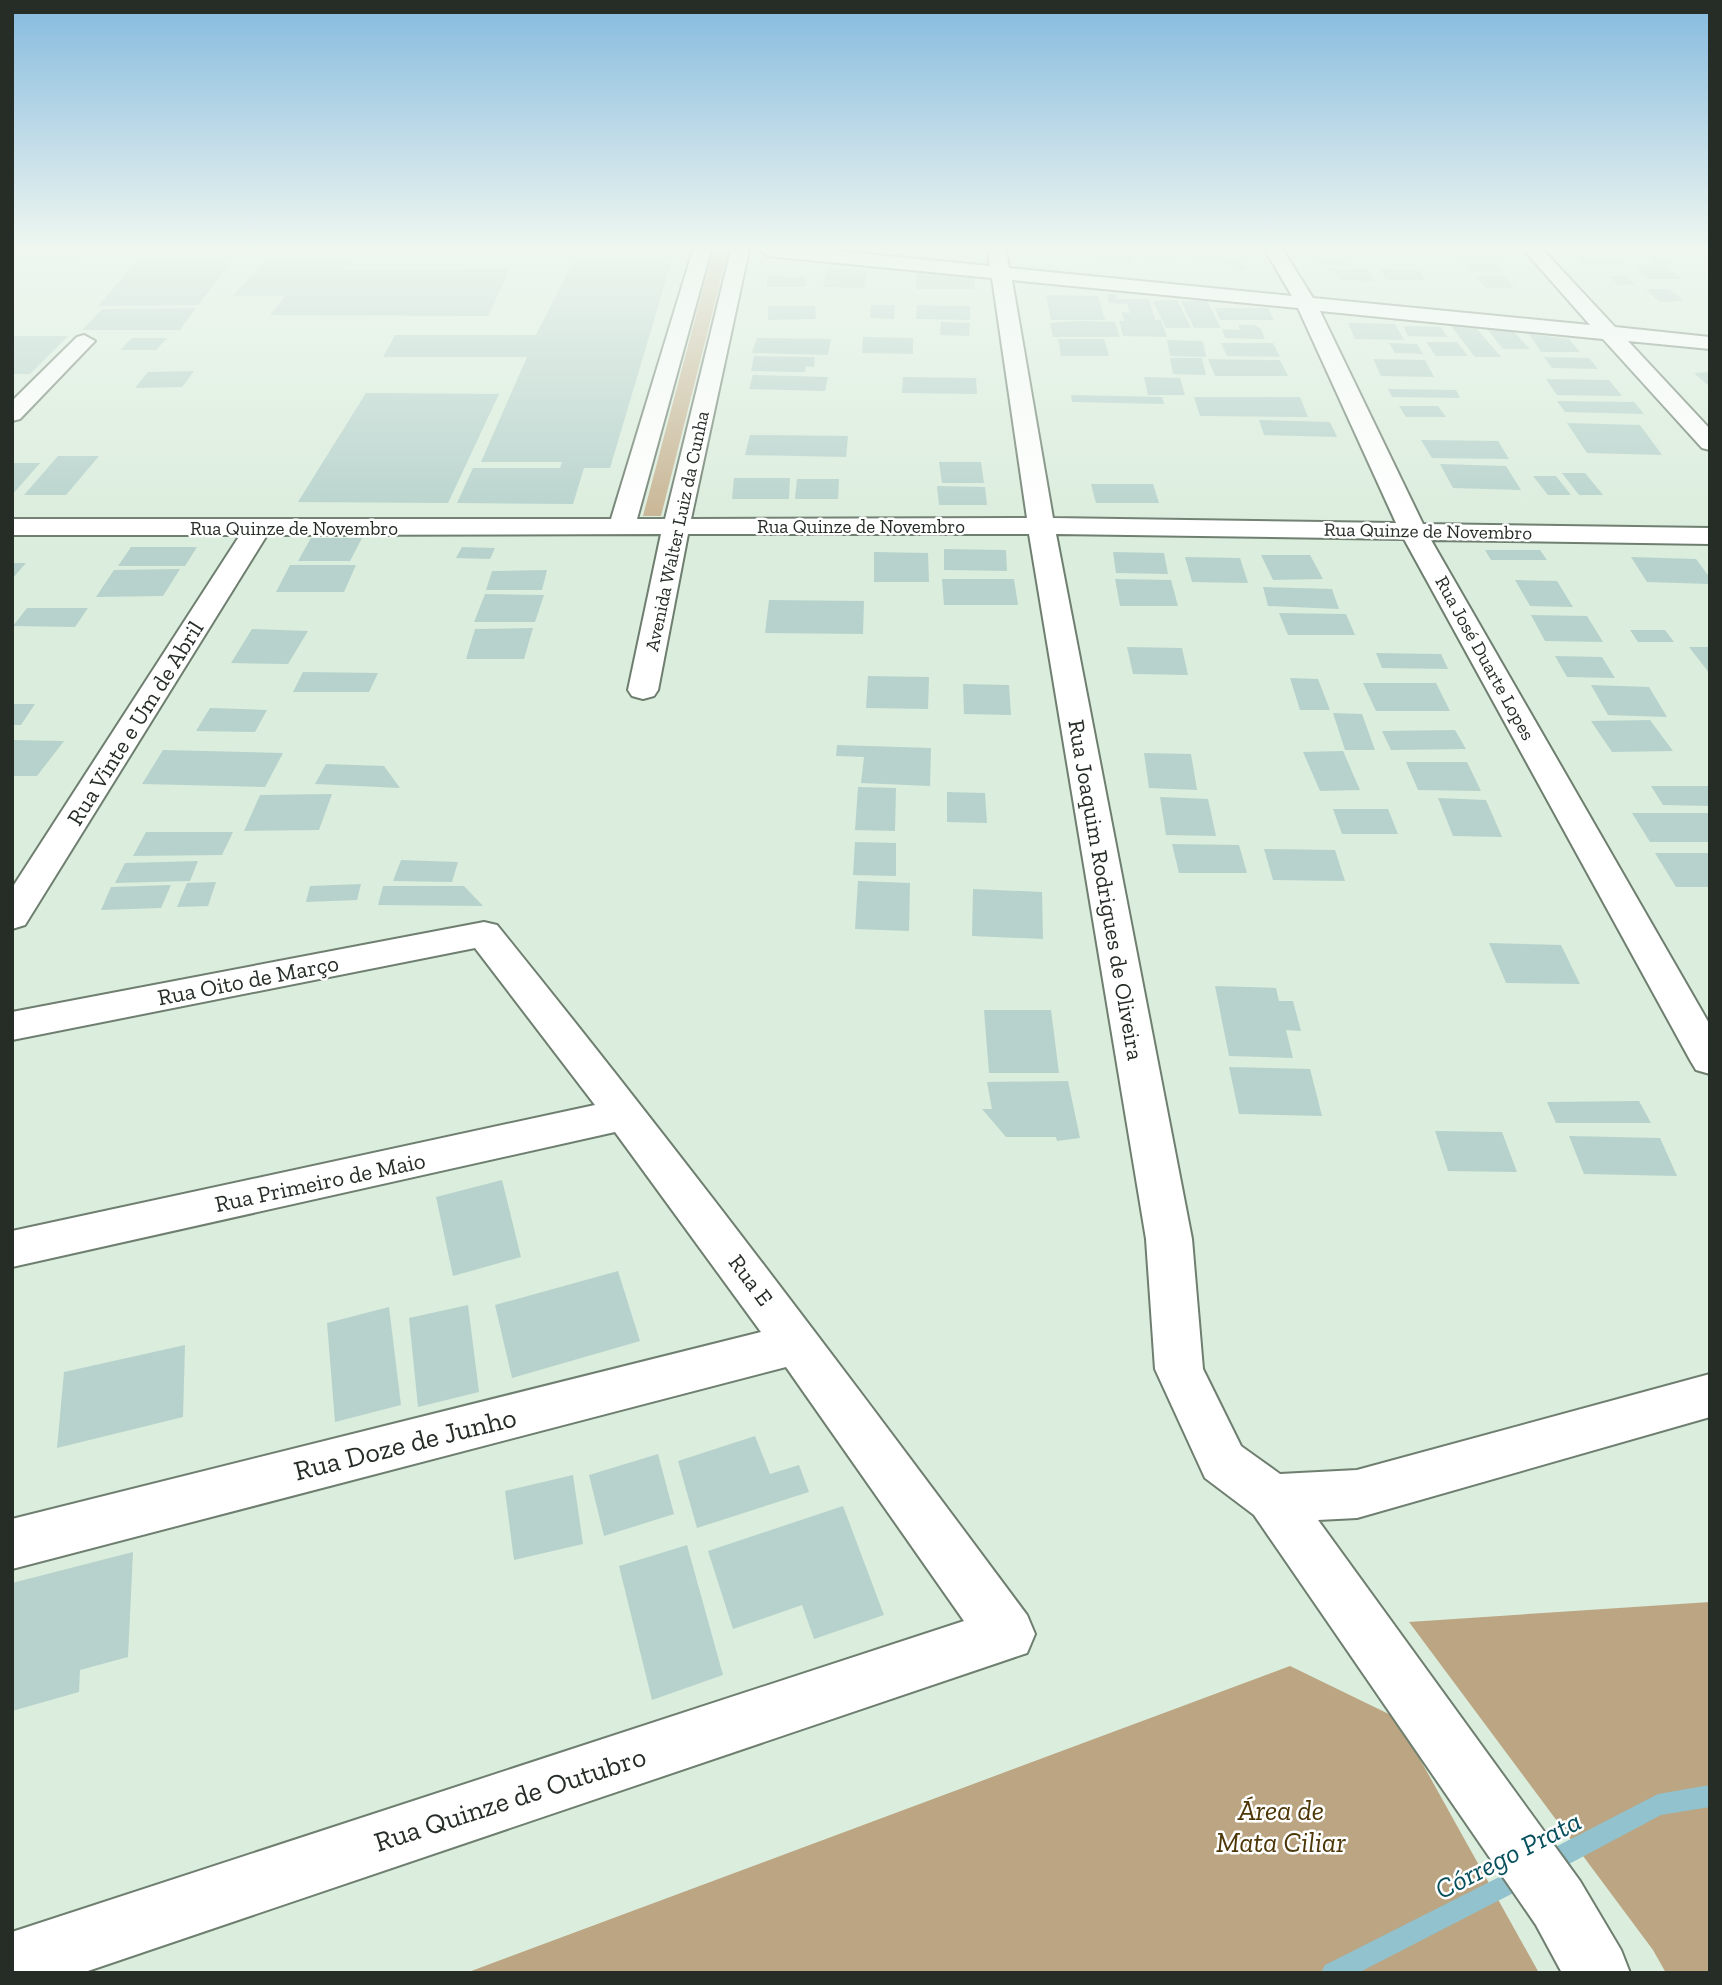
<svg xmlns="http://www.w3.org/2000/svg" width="1722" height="1985" viewBox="0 0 1722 1985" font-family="'Zilla Slab',serif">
<rect width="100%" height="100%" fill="#dbeddd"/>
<!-- green -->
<polygon fill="#c8b493" points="712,255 727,255 661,516 643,516"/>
<!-- forest -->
<g fill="#bba582">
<polygon points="1710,1602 1710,1973 1666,1973 1653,1950 1409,1622"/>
<polygon points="1290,1666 1397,1718 1539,1973 466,1973"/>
</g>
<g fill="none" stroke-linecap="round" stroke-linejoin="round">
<!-- stream -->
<g fill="#91c2ce" fill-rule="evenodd">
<polygon points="1710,1785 1710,1807 1661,1815 1554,1872 1546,1875 1538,1872 1535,1864 1538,1856 1658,1794"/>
<polygon points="1525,1864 1533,1867 1536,1875 1533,1883 1358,1973 1321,1973 1325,1965"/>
</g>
</g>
<!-- building -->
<g fill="#b7d2cc">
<polygon points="12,250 241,250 198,305 98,306 141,256 82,254 77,260 12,261"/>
<polygon points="579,250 675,250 610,468 584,468 573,504 457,503 473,468 560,468 562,462 481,462 527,357 383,357 395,335 536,335"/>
<polygon points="1048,250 1086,250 1088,255 1049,255"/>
<polygon points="1090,250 1128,250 1133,263 1093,260"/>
<polygon points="1140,250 1170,250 1175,261 1144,259"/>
<polygon points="1384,250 1418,250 1421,254 1387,254"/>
<polygon points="1452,252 1495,252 1503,261 1460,261"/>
<polygon points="1574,253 1612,254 1622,264 1583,264"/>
<polygon points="1646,253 1664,254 1675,264 1656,264"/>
<polygon points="1308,255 1343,255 1349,265 1314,265"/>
<polygon points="268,256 351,260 343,270 510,269 488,316 270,315 285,296 233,296"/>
<polygon points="1196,258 1240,258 1248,270 1234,270 1230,263 1199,263"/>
<polygon points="1462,263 1497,263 1505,271 1470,271"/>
<polygon points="1635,266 1668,266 1681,279 1648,279"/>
<polygon points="1327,268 1367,269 1374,281 1342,280"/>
<polygon points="826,269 867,270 864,288 823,287"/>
<polygon points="1380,269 1418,270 1425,280 1386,280"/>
<polygon points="915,270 976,277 974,289 916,289"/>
<polygon points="768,276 807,277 805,287 766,287"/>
<polygon points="1476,276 1505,276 1514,288 1486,288"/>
<polygon points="1609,276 1626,276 1635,285 1618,285"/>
<polygon points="1645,289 1669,289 1684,301 1660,302"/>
<polygon points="1107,294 1116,294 1117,299 1149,299 1155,320 1161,320 1167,337 1123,336 1119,321 1124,321 1122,312 1130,313 1127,304 1109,303"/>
<polygon points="1046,295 1098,296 1105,320 1051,320"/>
<polygon points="1177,300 1191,328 1166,328 1153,301"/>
<polygon points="1181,301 1207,301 1221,328 1194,328"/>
<polygon points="871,305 895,305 894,319 870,318"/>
<polygon points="917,305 970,306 970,320 916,319"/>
<polygon points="768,306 815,306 816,319 768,320"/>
<polygon points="196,308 180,330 82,330 102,309"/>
<polygon points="1215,308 1268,308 1274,320 1220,320"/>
<polygon points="1081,321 1115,322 1120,337 1053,337 1050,323"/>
<polygon points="941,322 970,323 969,336 940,335"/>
<polygon points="1348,323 1395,324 1404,340 1355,339"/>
<polygon points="1238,325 1254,325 1261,329 1265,339 1225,338 1222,329 1240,330"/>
<polygon points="1403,326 1441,327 1447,337 1408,336"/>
<polygon points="1451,326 1477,329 1501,357 1475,357"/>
<polygon points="1487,329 1514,332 1530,349 1503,349"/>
<polygon points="1529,334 1569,339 1580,352 1541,352"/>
<polygon points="12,336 68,336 30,374 12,374"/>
<polygon points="863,337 913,338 913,354 862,353"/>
<polygon points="132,338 167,338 156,350 120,350"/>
<polygon points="757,338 831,339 828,355 752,353"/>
<polygon points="1058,339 1104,339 1109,356 1061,356"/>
<polygon points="1167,340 1203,341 1206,357 1170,356"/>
<polygon points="1426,342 1457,342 1468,356 1436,356"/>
<polygon points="1221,343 1273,343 1280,357 1227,356"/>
<polygon points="1389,343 1417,344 1423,354 1395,353"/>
<polygon points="754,356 815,357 814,367 806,366 805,372 751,371"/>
<polygon points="1544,357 1589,358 1598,369 1552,368"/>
<polygon points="1170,358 1202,358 1206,375 1173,374"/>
<polygon points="1208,359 1280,360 1288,376 1215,376"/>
<polygon points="1373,359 1425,360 1434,377 1381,376"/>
<polygon points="194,371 182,387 135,388 148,372"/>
<polygon points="1710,372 1710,387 1694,373"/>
<polygon points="753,375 828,377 825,391 749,389"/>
<polygon points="903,377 976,378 977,394 902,393"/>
<polygon points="1144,377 1180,378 1185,395 1148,395"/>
<polygon points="1546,379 1609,380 1622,396 1557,395"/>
<polygon points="1388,389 1456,390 1460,398 1392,397"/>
<polygon points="366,393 499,394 448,503 298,502"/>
<polygon points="1071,395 1162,397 1164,404 1072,402"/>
<polygon points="1194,397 1300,397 1308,417 1200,416"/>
<polygon points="1557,401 1634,402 1644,414 1565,412"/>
<polygon points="1399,406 1438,406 1446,417 1406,417"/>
<polygon points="1259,420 1330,422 1337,437 1264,435"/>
<polygon points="1567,423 1640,425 1662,455 1587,453"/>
<polygon points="750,435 848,436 846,457 745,455"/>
<polygon points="1421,440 1498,441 1509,459 1432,458"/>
<polygon points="58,456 99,456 66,495 24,495"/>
<polygon points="939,462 981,462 984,483 942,483"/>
<polygon points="12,463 40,463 12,495"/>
<polygon points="1440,464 1506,466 1521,490 1453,488"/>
<polygon points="1562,473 1585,473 1603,495 1579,495"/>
<polygon points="1533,476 1556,476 1571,495 1548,495"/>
<polygon points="734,478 790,478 789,499 732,499"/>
<polygon points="797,479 839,479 838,499 795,499"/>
<polygon points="1091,484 1153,484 1159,503 1096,503"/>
<polygon points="937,486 985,487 987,505 939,505"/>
<polygon points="311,538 362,538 350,561 298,561"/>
<polygon points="131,547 197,547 185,566 118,566"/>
<polygon points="462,547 495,548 490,559 456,558"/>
<polygon points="944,549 1006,550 1007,571 944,570"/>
<polygon points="1485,550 1540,550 1547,560 1491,560"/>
<polygon points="874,552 928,553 929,582 874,582"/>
<polygon points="1113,552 1164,553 1168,574 1116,573"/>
<polygon points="1261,555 1310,555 1323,579 1273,580"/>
<polygon points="1185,557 1240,558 1248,583 1192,582"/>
<polygon points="1631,557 1696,559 1710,578 1710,584 1647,582"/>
<polygon points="12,563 26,563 12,579"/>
<polygon points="290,565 356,565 344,592 276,592"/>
<polygon points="180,569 163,596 96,597 114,570"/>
<polygon points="547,570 542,590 486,590 492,571"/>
<polygon points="942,579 1014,579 1018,605 944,605"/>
<polygon points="1115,579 1171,580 1178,606 1120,606"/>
<polygon points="1515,580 1557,581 1573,607 1530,606"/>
<polygon points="1263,587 1332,589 1339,609 1268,606"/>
<polygon points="485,594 544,595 535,622 474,622"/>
<polygon points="769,600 864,601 863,634 765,633"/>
<polygon points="27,608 88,608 75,627 13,626"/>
<polygon points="1279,613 1346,614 1355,635 1288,635"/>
<polygon points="1531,615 1587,616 1603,642 1545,641"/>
<polygon points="533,628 524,659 466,659 475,629"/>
<polygon points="252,629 308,631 288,664 231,663"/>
<polygon points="1630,630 1665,630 1674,642 1638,642"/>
<polygon points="1127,647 1182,648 1188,675 1133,674"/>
<polygon points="1689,647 1710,647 1710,674"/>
<polygon points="1376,653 1441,654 1448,669 1382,668"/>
<polygon points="1555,656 1602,657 1615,678 1567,677"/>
<polygon points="303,672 378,673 369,692 293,692"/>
<polygon points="868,676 929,677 928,709 866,708"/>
<polygon points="1290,678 1318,679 1330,710 1300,710"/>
<polygon points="1363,683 1436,683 1450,711 1376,711"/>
<polygon points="963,684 1009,685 1011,715 964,714"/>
<polygon points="1591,685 1649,687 1667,717 1608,715"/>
<polygon points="12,704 35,704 21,725 12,725"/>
<polygon points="210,708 267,710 255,732 196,731"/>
<polygon points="1333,713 1362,714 1375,750 1345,750"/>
<polygon points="1650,720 1673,751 1612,752 1591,721"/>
<polygon points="1455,730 1466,749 1391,750 1382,731"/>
<polygon points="12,740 64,741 37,776 12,776"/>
<polygon points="837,745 931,748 930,786 861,783 864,757 836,756"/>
<polygon points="163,750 283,753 265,787 142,784"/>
<polygon points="1343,751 1360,790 1320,791 1303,752"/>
<polygon points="1144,753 1191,754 1197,790 1149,788"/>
<polygon points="1406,762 1467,762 1481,791 1418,790"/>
<polygon points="326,764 384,766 400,788 315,784"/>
<polygon points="1651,786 1710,786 1710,806 1663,805"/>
<polygon points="858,787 896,788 895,831 855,830"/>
<polygon points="947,792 985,793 987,823 947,822"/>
<polygon points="332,794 319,830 244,831 260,795"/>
<polygon points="1160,797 1208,799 1216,836 1166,835"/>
<polygon points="1438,798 1486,800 1502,837 1453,836"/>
<polygon points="1333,809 1388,809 1398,834 1342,834"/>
<polygon points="1632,813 1710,813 1710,842 1650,842"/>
<polygon points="146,832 233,832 222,855 133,856"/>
<polygon points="855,842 896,843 896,876 853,875"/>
<polygon points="1172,844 1239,845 1247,873 1179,873"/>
<polygon points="1264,849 1335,850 1345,881 1273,880"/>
<polygon points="1655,853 1710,853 1710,887 1676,887"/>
<polygon points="401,860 458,862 452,882 393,881"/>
<polygon points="198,861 190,881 115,883 125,863"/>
<polygon points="858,881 910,883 909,931 855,929"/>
<polygon points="216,882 208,906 177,907 187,883"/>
<polygon points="361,884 357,900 306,902 310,886"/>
<polygon points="171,885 161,908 101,910 111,887"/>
<polygon points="383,886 464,886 483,906 378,905"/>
<polygon points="973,889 1042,892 1043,939 972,936"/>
<polygon points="1489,943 1561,945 1580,984 1506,983"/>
<polygon points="1215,986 1276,988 1279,1001 1293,1001 1301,1031 1286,1030 1293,1058 1229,1056"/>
<polygon points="984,1010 1051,1010 1059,1073 989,1073"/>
<polygon points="1229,1067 1310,1069 1322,1116 1239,1114"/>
<polygon points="1068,1081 1080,1138 1057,1141 1056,1137 1006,1137 982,1109 992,1109 987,1082"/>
<polygon points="1639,1101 1651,1123 1556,1123 1547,1102"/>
<polygon points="1435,1131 1502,1132 1517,1172 1448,1171"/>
<polygon points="1569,1136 1660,1138 1677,1176 1584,1174"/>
<polygon points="502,1180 521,1257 453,1276 436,1197"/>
<polygon points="618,1271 640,1341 512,1378 495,1305"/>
<polygon points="468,1305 479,1392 418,1407 409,1318"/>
<polygon points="389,1307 401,1405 335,1422 327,1323"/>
<polygon points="185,1345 183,1417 57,1448 64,1372"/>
<polygon points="755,1436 770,1474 799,1465 809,1492 697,1528 678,1461"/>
<polygon points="658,1454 674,1514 604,1536 589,1475"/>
<polygon points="573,1475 583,1544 514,1560 505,1491"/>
<polygon points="843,1506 884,1615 814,1639 802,1605 733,1629 708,1551"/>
<polygon points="687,1545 723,1675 652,1700 619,1566"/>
<polygon points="133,1552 128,1657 80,1670 79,1692 12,1711 12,1583"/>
</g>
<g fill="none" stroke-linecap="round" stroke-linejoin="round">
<defs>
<g id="minor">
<path d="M693,250H711L637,519H665L731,250H749L691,519L1027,518L992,278L768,256L759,250H826L990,266L988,250H1006L1009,268L1292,296L1265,250H1283L1313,298L1590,325L1524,250H1543L1615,327L1710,337V349L1628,341L1710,429V450L1702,448L1603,339L1320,311L1423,524L1710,528V544L1431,540L1710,1025V1074L1696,1070L1690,1060L1404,539L1056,534L1192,1239L1203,1369L1241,1446L1280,1474L1357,1470L1710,1374V1417L1357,1518L1318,1520L1580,1881L1621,1950L1630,1973H1562L1536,1925L1254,1515L1205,1478L1155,1369L1146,1239L1029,534H688L658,690L654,696L643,699L632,696L628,690L661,534L267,535L25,925L12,929V888L240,535H12V519H611ZM1012,280L1298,308L1396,523L1053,518Z"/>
<polygon points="84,335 95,341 91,345 20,419 12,421 12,401 77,337"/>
<path d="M484,922L497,925C680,1151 853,1381 1027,1615L1035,1634L1027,1653L82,1973H12V1932L964,1621L786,1367L12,1569V1519L761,1332L615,1132L12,1267V1231L595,1105L475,948L12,1040V1012Z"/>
</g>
</defs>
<!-- minor casing -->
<use href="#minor" stroke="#6e7e6f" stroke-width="4"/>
<!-- minor -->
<use href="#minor" fill="#fff" fill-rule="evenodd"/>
</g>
<!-- sky -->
<linearGradient id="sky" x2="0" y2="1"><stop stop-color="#85bade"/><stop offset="0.47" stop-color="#eff7f0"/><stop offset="1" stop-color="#eff7f0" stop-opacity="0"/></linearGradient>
<rect width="1722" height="528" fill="url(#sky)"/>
<g text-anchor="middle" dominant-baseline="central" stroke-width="5" stroke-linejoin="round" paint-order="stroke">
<!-- far-street labels -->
<g font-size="19" fill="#262d27" stroke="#fff">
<text x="861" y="526">Rua Quinze de Novembro</text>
<text x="294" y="528">Rua Quinze de Novembro</text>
<text transform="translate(677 531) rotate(-78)">Avenida Walter Luiz da Cunha</text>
<text transform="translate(1428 531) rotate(1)">Rua Quinze de Novembro</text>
<text transform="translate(1485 658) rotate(61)">Rua José Duarte Lopes</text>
</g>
<!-- street labels -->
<g font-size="23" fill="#262d27" stroke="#fff">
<text transform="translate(135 723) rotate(-58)">Rua Vinte e Um de Abril</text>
<text transform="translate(1106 890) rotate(80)">Rua Joaquim Rodrigues de Oliveira</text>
<text transform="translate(248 980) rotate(-11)">Rua Oito de Março</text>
<text transform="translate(320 1182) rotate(-12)">Rua Primeiro de Maio</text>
<text transform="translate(751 1280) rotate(53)">Rua E</text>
</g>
<!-- near-street labels -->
<g font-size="28" fill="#262d27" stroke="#fff">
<text transform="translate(405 1444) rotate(-14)">Rua Doze de Junho</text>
<text transform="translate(510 1799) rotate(-18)">Rua Quinze de Outubro</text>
</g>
<!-- near-park labels -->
<g font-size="28" font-style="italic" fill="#4d3608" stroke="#fff">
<text x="1281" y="1810">Área de<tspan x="1281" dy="32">Mata Ciliar</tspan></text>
</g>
<!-- near-water labels -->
<g font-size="28" font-style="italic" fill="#064f5c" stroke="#fff">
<text transform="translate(1508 1855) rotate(-27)">Córrego Prata</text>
</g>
</g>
<!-- border -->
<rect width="1722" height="1985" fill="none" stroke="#262d27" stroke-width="28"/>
</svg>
